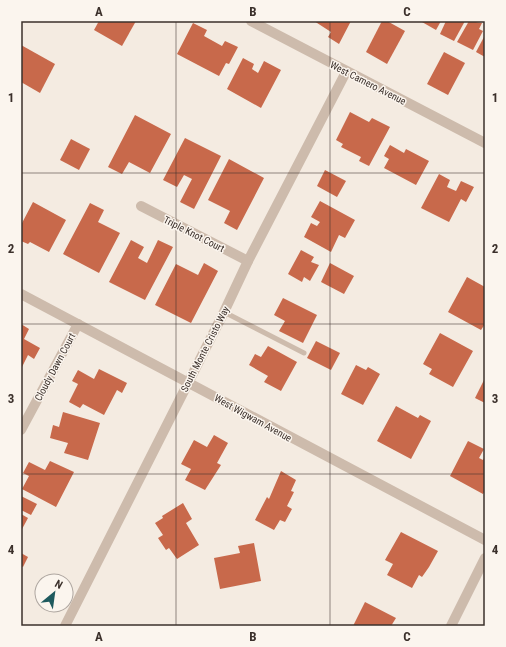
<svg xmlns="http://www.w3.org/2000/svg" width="506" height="647" viewBox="0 0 506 647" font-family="'Roboto Condensed',sans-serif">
<rect width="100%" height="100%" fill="#f4ebe1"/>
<!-- building -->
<g fill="#c8694b">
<polygon points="99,21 136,21 122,46 94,30"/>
<polygon points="314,21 351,21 339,44 328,37 331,32"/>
<polygon points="382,21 387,21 405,31 387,64 366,52"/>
<polygon points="423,21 441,21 436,30 422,22"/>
<polygon points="446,21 465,21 454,41 440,34"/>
<polygon points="469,21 482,23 479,29 483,31 473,50 457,42"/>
<polygon points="193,23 207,30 204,36 222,46 225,41 238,47 229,64 226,63 219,76 177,54"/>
<polygon points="485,35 485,57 476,52"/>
<polygon points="21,45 55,64 40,93 21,82"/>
<polygon points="444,52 465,63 448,95 427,84"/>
<polygon points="243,58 254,64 252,69 258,73 264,61 281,70 261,108 227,89"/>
<polygon points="350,112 369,122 372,118 390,127 369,166 359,161 361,157 341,147 343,144 336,140"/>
<polygon points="135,115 171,134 150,173 129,162 122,174 108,167"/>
<polygon points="185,138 221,156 194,209 180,202 192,179 184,175 177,187 163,180"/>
<polygon points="71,139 90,149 79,170 60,160"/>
<polygon points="390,145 404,153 406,149 429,161 416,185 384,168 389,159 384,156"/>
<polygon points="229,159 264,178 237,230 224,223 230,211 208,200"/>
<polygon points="325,170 346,181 337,197 317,186"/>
<polygon points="439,174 450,180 447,187 456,191 461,181 474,187 466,202 461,199 449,222 421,208"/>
<polygon points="320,201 355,220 345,238 339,235 331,252 304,237 311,223 317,226 320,222 311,217"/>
<polygon points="33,202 66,220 49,252 30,242 28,244 21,241 21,225"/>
<polygon points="90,203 104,210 98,222 120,233 99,273 63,254"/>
<polygon points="131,240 144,247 138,258 147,263 158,240 173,247 145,300 109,282"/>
<polygon points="301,250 314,257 311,262 319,265 310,281 304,277 302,282 288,274"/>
<polygon points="204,263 218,271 191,323 155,305 176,264 198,275"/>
<polygon points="330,263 354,276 344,294 321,282"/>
<polygon points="467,277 485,287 485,324 481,330 448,312"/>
<polygon points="283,298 317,315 303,343 279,331 285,321 274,315"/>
<polygon points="21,324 29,329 24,339 40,348 34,359 28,355 21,369"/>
<polygon points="440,333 473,351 453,387 429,374 432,369 423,364"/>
<polygon points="316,341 340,353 331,370 307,358"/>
<polygon points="268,346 297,362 281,391 264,382 268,376 249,365 255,354 261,357"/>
<polygon points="356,365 366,370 368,367 380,374 363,405 341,394"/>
<polygon points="99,369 127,383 122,393 117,390 104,415 83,404 80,408 69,402 78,384 72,381 78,370 94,379"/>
<polygon points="485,378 485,403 475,398"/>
<polygon points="396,406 418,418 420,415 431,421 411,459 377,441"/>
<polygon points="63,412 100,423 88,460 64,453 68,443 50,438 53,425 59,427"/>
<polygon points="214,435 228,443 217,463 221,465 205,490 185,480 191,469 181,464 194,440 207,447"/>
<polygon points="468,441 484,449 479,458 483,460 485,456 485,491 483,494 450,476"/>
<polygon points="50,461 74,472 56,507 22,489 29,476 23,473 29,462 45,470"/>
<polygon points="281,471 296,480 291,491 294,492 287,506 292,509 285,522 280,520 274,530 255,520 267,497 269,499"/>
<polygon points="21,496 37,504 31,515 21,510"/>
<polygon points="183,503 192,519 186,523 199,545 177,559 169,548 166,550 158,538 163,535 155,523 163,518 162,516"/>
<polygon points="21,514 28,518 21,531"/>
<polygon points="401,532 438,551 429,567 422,577 419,575 412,588 387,575 393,564 385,560"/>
<polygon points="254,543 261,581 220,589 214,558 240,553 238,546"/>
<polygon points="21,553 28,557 23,567 21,566"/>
<polygon points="365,602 396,618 391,626 353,626"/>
</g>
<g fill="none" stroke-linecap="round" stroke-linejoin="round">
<!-- service -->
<polyline stroke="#cdbbac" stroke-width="5" points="224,312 304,353"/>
<!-- minor -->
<g stroke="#cdbbac" stroke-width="10">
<polyline points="251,21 485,143"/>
<polyline points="141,206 248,261"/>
<polyline points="21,430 78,324"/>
<polyline points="65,626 224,312 248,261 346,72"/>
</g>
<!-- tertiary -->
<g stroke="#cdbbac" stroke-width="10">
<polyline points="21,294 485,540"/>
<polyline points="451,626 485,558"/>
</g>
</g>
<!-- grid -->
<path fill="none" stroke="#3b302b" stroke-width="1" stroke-opacity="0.55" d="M176,21V626M330,21V626M21,173H485M21,324H485M21,474H485"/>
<g text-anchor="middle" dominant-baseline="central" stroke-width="3" stroke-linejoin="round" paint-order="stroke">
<!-- street labels -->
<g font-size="10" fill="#3b302b" stroke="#fbf5ee">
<text transform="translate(368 83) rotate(27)">West Camero Avenue</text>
<text transform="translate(194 234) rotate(27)">Triple Knot Court</text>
<text transform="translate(205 349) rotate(-63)">South Monte Cristo Way</text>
<text transform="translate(55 367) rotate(-62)">Cloudy Dawn Court</text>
<text transform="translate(253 418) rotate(29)">West Wigwam Avenue</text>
</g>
</g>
<!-- border -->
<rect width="506" height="647" fill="none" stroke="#fbf5ee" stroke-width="44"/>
<!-- north arrow -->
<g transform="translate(54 593) rotate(29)"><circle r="19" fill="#fbf5ee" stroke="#aea6a0"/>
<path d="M0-3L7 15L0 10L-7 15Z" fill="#1f5a5e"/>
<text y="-6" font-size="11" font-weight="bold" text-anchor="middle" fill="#3b302b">N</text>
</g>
<rect x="22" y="22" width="462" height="603" fill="none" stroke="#3b302b" stroke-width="1.5"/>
<g font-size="13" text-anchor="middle" font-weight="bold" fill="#3b302b">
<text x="99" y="16">A</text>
<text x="253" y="16">B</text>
<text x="407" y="16">C</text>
<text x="11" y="102">1</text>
<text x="495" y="102">1</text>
<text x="11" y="253">2</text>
<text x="495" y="253">2</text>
<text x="11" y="403">3</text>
<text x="495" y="403">3</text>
<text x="11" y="554">4</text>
<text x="495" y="554">4</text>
<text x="99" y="641">A</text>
<text x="253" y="641">B</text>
<text x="407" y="641">C</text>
</g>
</svg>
